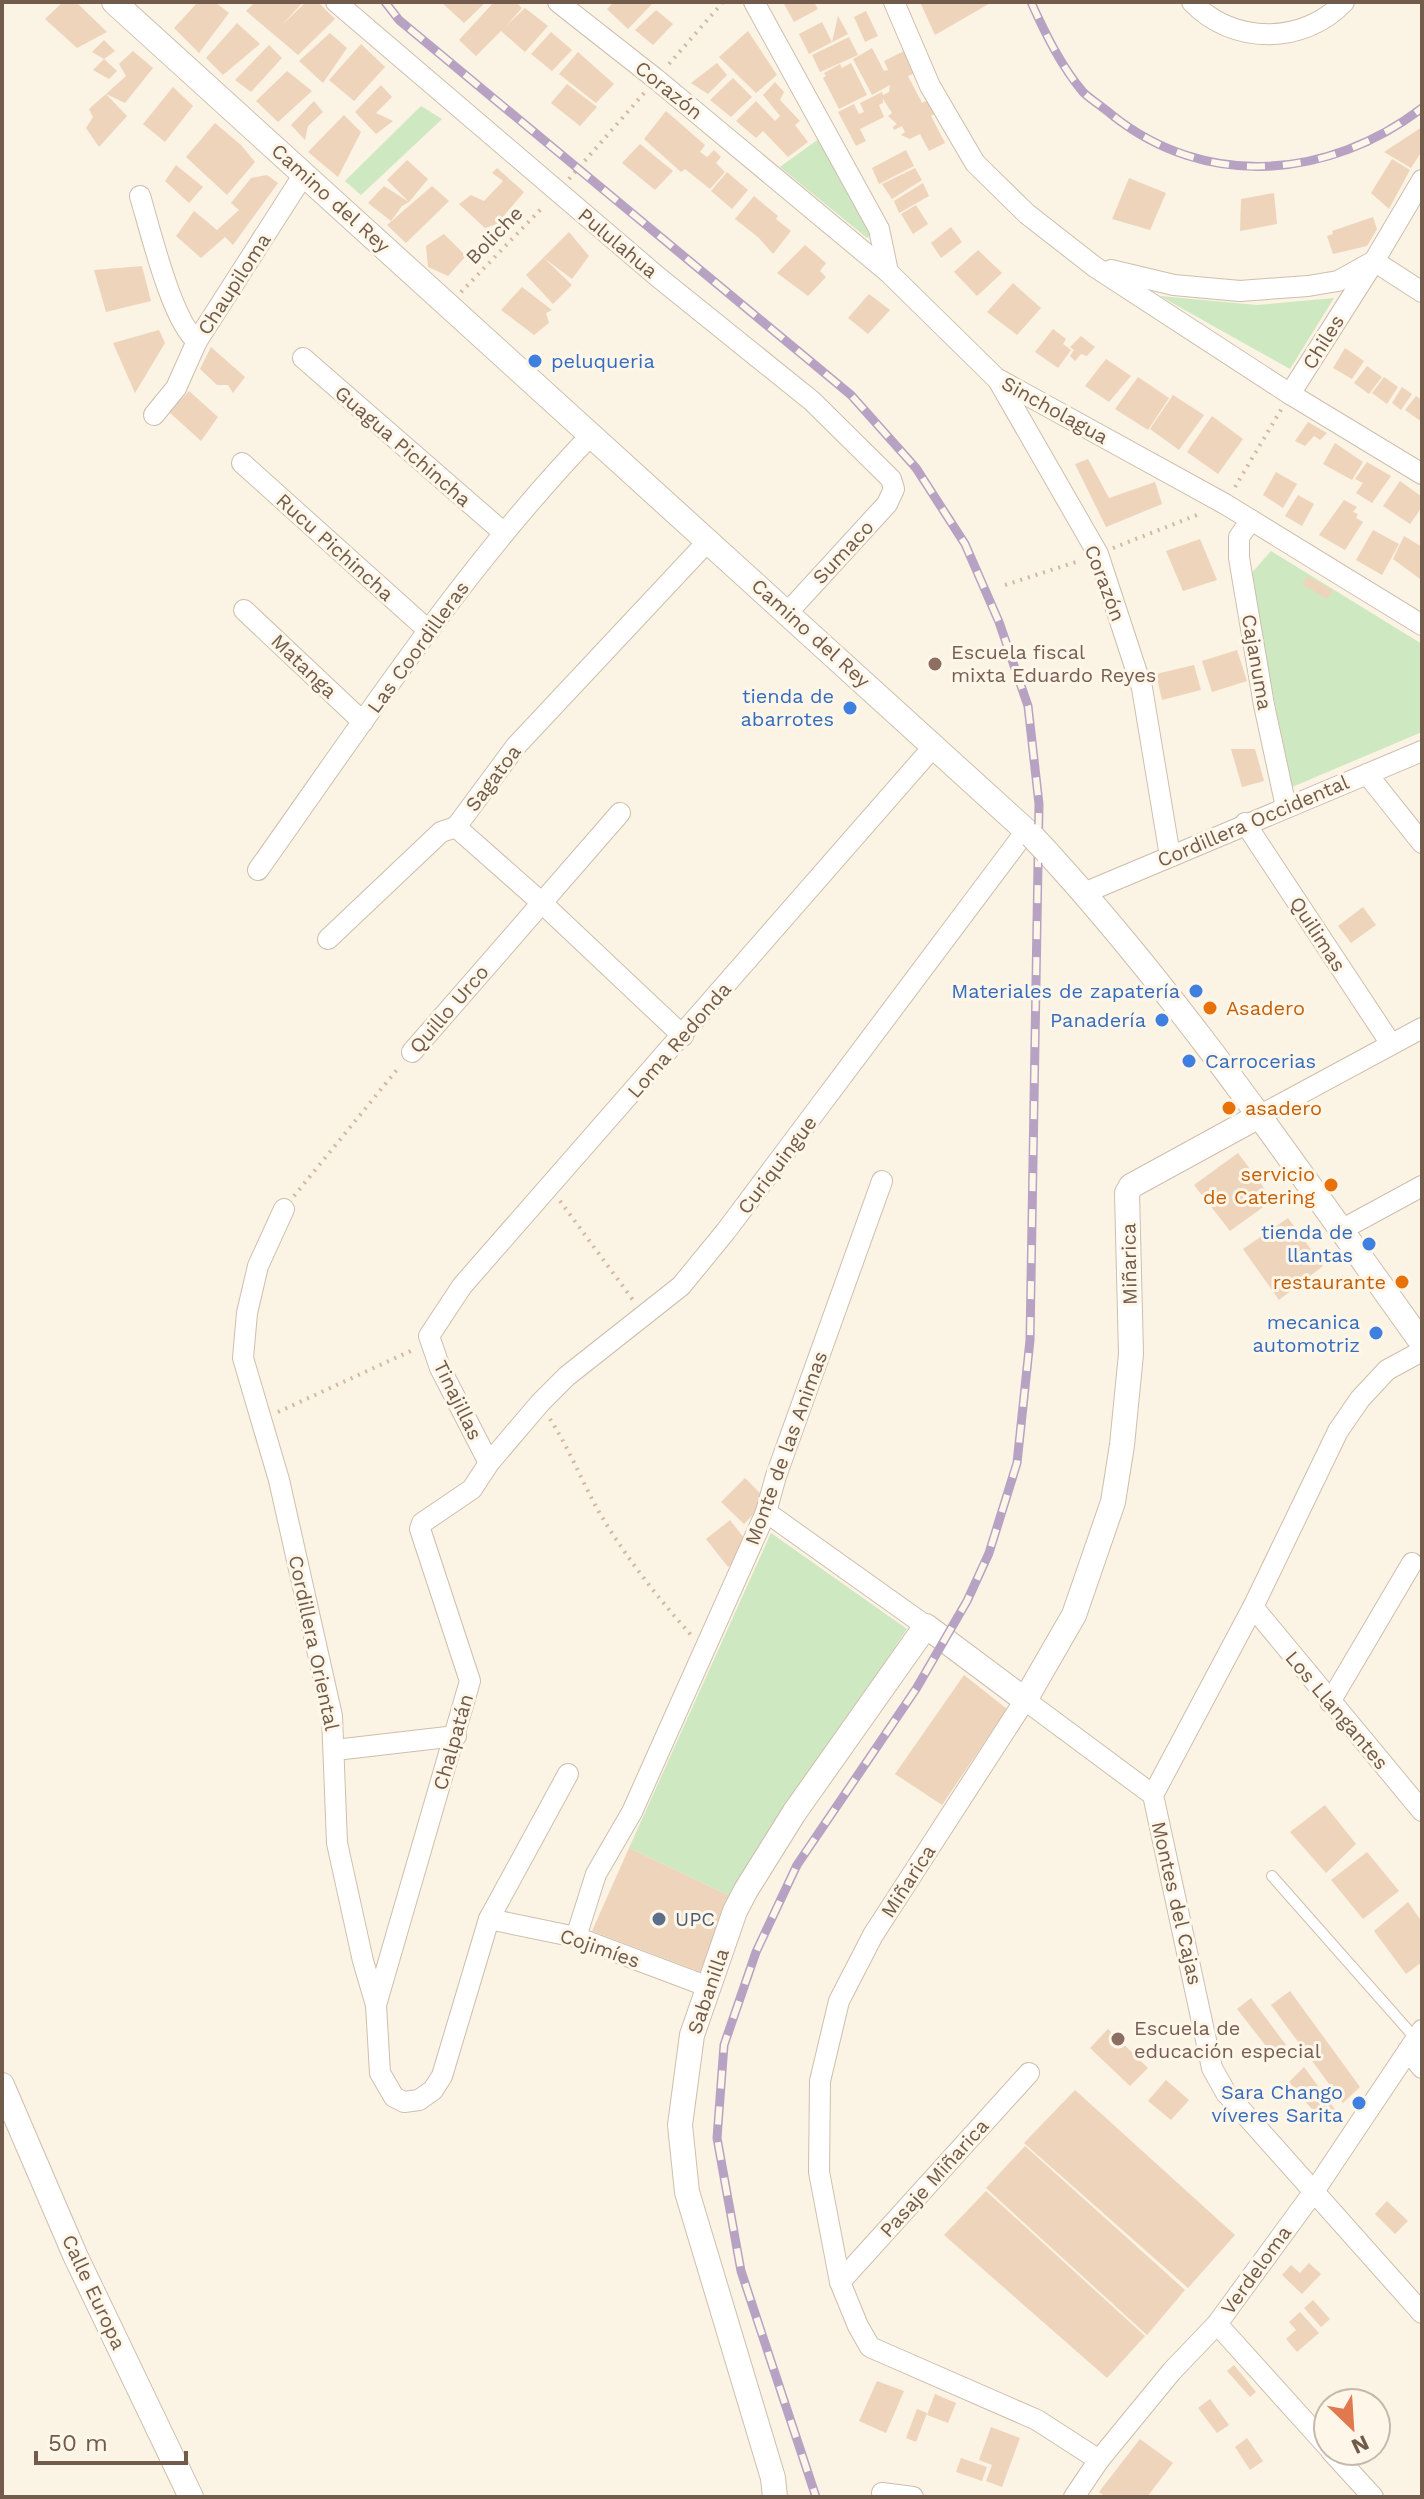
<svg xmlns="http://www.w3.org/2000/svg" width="1424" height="2499" viewBox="0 0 1424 2499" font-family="'Work Sans',sans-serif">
<rect width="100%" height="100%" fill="#fbf3e3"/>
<!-- green -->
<g fill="#cee8c2">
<polygon points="421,106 442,119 361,195 345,181"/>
<polygon points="820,138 875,234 867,238 780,167"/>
<polygon points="1160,296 1257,305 1334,298 1290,369"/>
<polygon points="1271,551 1422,644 1422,732 1292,787 1249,576"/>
<polygon points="771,1533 907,1629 730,1896 629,1848"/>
</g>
<!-- building -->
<g fill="#efd4bc">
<polygon points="63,2 76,2 107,32 77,48 45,19"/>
<polygon points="198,2 215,2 229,13 199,53 174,28"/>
<polygon points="255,2 303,2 282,25 306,2 318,2 335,19 298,55 246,11"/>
<polygon points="441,2 486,2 464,23"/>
<polygon points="494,2 516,2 522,8 506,26 525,8 548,26 525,52 501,31 476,56 459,40"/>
<polygon points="614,2 651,2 653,3 628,29 607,9"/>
<polygon points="783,2 814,2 818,9 794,22"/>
<polygon points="920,2 992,2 935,35"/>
<polygon points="656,10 673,24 653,45 635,30"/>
<polygon points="866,11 878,36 865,42 854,17"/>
<polygon points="838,16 848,34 809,54 799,34 822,22 832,42"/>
<polygon points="237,23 260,44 223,75 206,58"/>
<polygon points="748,31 777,75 756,93 719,57"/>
<polygon points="551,32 572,50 552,71 531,54"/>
<polygon points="330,33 347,48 323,83 299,61"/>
<polygon points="849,37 858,55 820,72 812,55"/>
<polygon points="104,40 115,51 104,59 92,52"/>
<polygon points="361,44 385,67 354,101 329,80"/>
<polygon points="269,45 282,58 251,92 235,80"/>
<polygon points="872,48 884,71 888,70 884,61 904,51 915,73 908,76 922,103 934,97 941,110 931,116 945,143 929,151 920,134 910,139 901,135 905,132 902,126 894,130 893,127 897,124 888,116 892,113 883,99 883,103 879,105 884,117 860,129 866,141 856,146 838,112 854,104 859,114 864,112 860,103 882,92 883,95 889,92 890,85 872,95 853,59"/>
<polygon points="133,51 153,68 125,103 106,94 127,116 99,147 86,128 93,117 89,109 106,94 126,76 119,64"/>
<polygon points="578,52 614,84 596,103 559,74"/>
<polygon points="104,59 117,71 109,79 93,70"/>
<polygon points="717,63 727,75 708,94 691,83"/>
<polygon points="851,63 867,95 839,109 823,78 826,76 824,73 840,64 842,68"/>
<polygon points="287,71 312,91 278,122 256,101"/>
<polygon points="733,78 752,97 731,117 710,100"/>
<polygon points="775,82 784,92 780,100 800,121 795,125 808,142 788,157 763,131 756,138 736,121 756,101 775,121 780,116 763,95"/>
<polygon points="567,84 597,107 580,126 551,103"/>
<polygon points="381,85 392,97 376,113 393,121 376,134 355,112"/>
<polygon points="173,87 193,106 165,142 143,124"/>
<polygon points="314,101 323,112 308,126 305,140 291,125"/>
<polygon points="666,111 705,145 700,152 707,157 714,150 721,157 716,163 725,172 710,189 685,169 681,172 644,139"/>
<polygon points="344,115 361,132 338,177 308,152"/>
<polygon points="215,123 241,145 255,162 227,195 186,157"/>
<polygon points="1422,127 1422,151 1411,168 1384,152"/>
<polygon points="640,144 673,171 655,190 622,163"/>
<polygon points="906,150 914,166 879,184 872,168"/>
<polygon points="1392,159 1410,170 1389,209 1371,193"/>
<polygon points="407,160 428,179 409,202 402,206 391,221 368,203 384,186 409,202 387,180"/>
<polygon points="176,165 203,187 189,203 165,181"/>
<polygon points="497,168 524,192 497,224 485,228 459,204 471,195 484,201 503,181 492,173"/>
<polygon points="915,168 922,180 892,199 882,184"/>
<polygon points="727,172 748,190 732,209 711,191"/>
<polygon points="267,175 278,183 233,245 225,237 201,258 176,236 194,211 217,230 239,210 231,203 251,178"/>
<polygon points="1129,178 1166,193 1150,230 1112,219"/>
<polygon points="923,183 929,196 899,213 894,201"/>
<polygon points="432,186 449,201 406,243 387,225"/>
<polygon points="1274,193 1277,224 1240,231 1241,199"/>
<polygon points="754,196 778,216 776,219 791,231 773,254 759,238 735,219"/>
<polygon points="916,205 928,224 913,234 901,214"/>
<polygon points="1373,217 1377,229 1367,246 1333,254 1327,236 1333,234 1332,231"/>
<polygon points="951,227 962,242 941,258 931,243"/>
<polygon points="569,232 589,256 572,279 544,258 572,285 553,304 526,275"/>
<polygon points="444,234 466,256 448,276 428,267 426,246"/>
<polygon points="805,245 826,263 820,271 826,277 808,296 777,273"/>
<polygon points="978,250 1002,273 977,296 954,272"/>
<polygon points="142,266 151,301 106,312 94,270"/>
<polygon points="1013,283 1041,308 1017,335 987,312"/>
<polygon points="522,287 552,310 546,313 549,323 534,335 501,310"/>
<polygon points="869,294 890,310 868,334 848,318"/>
<polygon points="1053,329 1066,339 1063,344 1071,350 1058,368 1035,352"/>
<polygon points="159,330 165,343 135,393 113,343"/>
<polygon points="1081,336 1095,347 1087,356 1081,354 1075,361 1070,356 1074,350 1070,347"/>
<polygon points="211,347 245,377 233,393 228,385 217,385 200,369"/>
<polygon points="1345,348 1364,361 1352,379 1333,368"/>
<polygon points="1106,359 1131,376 1109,402 1085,386"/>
<polygon points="1367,366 1382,377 1369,394 1354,383"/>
<polygon points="1138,377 1169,398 1148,430 1115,409"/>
<polygon points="1384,377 1398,387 1387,404 1372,393"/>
<polygon points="1402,387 1412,394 1401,410 1392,403"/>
<polygon points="189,391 218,417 201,441 169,412"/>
<polygon points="1173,395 1204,415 1179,450 1150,429"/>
<polygon points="1416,396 1422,400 1422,422 1405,410"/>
<polygon points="1212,416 1243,439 1218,474 1187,452"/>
<polygon points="1308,422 1327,433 1320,440 1314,436 1305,446 1295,441"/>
<polygon points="1335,443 1363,462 1352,480 1323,464"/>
<polygon points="1088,459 1109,498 1155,482 1162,504 1106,527 1075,464"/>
<polygon points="1367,462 1391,476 1372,503 1356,493 1363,483 1355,479"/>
<polygon points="1276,472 1297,484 1283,508 1263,495"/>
<polygon points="1400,481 1422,497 1422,507 1410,524 1383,506"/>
<polygon points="1298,495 1314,504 1302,526 1285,516"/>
<polygon points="1344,500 1357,507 1353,512 1358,514 1356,518 1363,522 1345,550 1319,535"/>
<polygon points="1373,530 1399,544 1382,575 1356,560"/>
<polygon points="1404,536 1422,547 1420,579 1393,559"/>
<polygon points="1200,539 1217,580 1183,591 1166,551"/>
<polygon points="1308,576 1333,591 1327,599 1302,584"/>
<polygon points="1237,650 1247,681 1212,692 1202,661"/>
<polygon points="1194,665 1201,690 1162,700 1156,674"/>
<polygon points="1231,749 1255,749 1264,781 1242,787"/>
<polygon points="1363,907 1376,925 1351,943 1338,926"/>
<polygon points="1238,1153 1273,1200 1230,1231 1194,1185"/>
<polygon points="1288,1218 1323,1266 1279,1300 1243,1249"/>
<polygon points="745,1478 767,1500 744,1524 721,1502"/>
<polygon points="730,1520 748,1543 742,1556 728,1567 706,1539"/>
<polygon points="964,1675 1007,1709 942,1805 895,1774"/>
<polygon points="1325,1805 1356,1844 1326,1873 1290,1832"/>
<polygon points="629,1848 730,1896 701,1972 592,1931"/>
<polygon points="1367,1852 1399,1891 1363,1919 1331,1880"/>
<polygon points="1408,1902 1422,1922 1422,1962 1406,1974 1374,1931"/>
<polygon points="1290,1991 1360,2087 1343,2103 1271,2005"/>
<polygon points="1251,1998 1286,2045 1273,2055 1237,2009"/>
<polygon points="1108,2029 1148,2068 1130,2086 1090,2048"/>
<polygon points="1304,2067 1336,2111 1322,2121 1289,2082"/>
<polygon points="1166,2080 1189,2100 1171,2120 1148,2101"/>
<polygon points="1075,2090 1235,2235 1188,2288 1024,2143"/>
<polygon points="1025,2146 1185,2290 1147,2335 986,2188"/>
<polygon points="986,2191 1145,2336 1107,2378 944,2235"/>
<polygon points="1387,2201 1408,2221 1395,2234 1375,2214"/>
<polygon points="1309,2263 1321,2274 1302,2294 1282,2275 1291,2265 1300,2273"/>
<polygon points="1313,2300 1330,2319 1321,2327 1304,2308"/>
<polygon points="1300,2312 1319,2333 1297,2352 1286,2339 1296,2330 1289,2322"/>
<polygon points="1234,2365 1256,2392 1250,2397 1227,2371"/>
<polygon points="877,2381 904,2391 886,2433 859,2421"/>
<polygon points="935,2394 956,2403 948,2423 927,2415"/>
<polygon points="1210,2399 1229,2425 1217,2433 1198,2408"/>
<polygon points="917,2409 927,2413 916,2442 906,2438"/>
<polygon points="991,2427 1020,2438 1002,2487 986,2481 992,2465 979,2460"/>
<polygon points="1247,2438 1263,2461 1250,2470 1235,2447"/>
<polygon points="1140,2439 1173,2463 1147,2497 1106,2497 1099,2492"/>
<polygon points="961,2458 987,2467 982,2481 956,2472"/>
</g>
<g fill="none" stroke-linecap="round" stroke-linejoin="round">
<defs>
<polyline id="service" points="1272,1876 1416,2039"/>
<g id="minor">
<polyline points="336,2 658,277 812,401 891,479 894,489 887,504 788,612"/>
<polyline points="558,2 656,79 888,272 996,378 1225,504 1422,625"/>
<polyline points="754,2 879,229 888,272"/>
<polyline points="894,2 930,86 975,163 1027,214 1095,267 1290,394 1422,474"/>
<path d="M1192,2C1233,45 1303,45 1344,2"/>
<path d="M140,196C150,229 172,322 197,341L304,174"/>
<polyline points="1111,270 1174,285 1240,291 1308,286 1338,281 1374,261 1422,292"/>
<polyline points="303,358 504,533"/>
<polyline points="998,380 1098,554 1142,688 1170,856"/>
<polyline points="1290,394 1370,268 1422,180"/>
<polyline points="154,415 176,388 197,341"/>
<polyline points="242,463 429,631"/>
<polyline points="1251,520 1239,537 1239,558 1264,705 1286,807"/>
<polyline points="244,610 363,722"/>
<polyline points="1367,774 1422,843"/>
<polyline points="1245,823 1391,1044"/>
<polyline points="456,827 516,746 709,540"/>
<polyline points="456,827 542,903 683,1036"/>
<path d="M258,870C364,721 465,566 592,434"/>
<polyline points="1084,893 1422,751"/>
<polyline points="328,939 441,832 456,827"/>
<polyline points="412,1052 620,813"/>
<polyline points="1259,1116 1422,1028"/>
<polyline points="284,1209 258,1266 247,1313 243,1358 279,1480 332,1716 337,1843 363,1961 376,2005 380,2073 394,2097 404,2102 419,2100 433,2090 442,2076 489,1919 568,1774"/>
<polyline points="1341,1230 1422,1186"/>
<polyline points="1422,1351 1387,1370 1360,1399 1338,1431 1253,1607 1153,1795 1212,2068 1226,2093 1422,2313"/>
<polyline points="489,1463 440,1368 429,1336 462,1286 934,746"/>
<polyline points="766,1512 926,1626"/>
<polyline points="1253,1607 1422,1811"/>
<polyline points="1330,1702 1412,1563"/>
<polyline points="335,1750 456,1736"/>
<polyline points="489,1919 576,1937 709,1987"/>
<polyline points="576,1937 596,1874 632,1812 766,1512 776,1476 882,1181"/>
<polyline points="376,2005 470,1681 420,1529 422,1523 472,1489 489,1463 540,1403 567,1376 681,1286 726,1231 1026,831"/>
<polyline points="1408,2051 1422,2068"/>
<polyline points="840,2282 1029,2073"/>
<polyline points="1217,2324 1328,2447"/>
<polyline points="1331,2451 1373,2497"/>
<polyline points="1099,2460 1037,2420 870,2347 858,2326 840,2282 819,2172 820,2081 839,2001 873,1935 1025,1700 1153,1795"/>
<polyline points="882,2493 913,2497"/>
<polyline points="1074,2497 1099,2460 1172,2371 1217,2324 1315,2190 1422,2030"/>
</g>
<g id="tertiary">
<polyline points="114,2 1032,836"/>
<path d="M1047,852C1186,1004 1302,1176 1422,1343"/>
<polyline points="2,2085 75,2255 191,2497"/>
<polyline points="775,2497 773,2478 687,2192 680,2125 692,2035 735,1911 746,1890 794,1813 926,1626 1025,1700 1074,1615 1113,1502 1122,1445 1131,1354 1127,1193 1131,1186 1259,1116"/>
</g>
</defs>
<!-- service casing -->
<use href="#service" stroke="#cebead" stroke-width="12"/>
<!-- minor casing -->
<use href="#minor" stroke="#cebead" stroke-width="22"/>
<!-- tertiary casing -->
<use href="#tertiary" stroke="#cebead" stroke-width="26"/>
<!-- path -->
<g stroke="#d4b89f" stroke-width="4" stroke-dasharray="2 6" stroke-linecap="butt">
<polyline points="669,64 723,2"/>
<polyline points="569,179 645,92"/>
<polyline points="461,292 544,206"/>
<polyline points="1235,487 1282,408"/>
<polyline points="1113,548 1202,513"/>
<polyline points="1005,585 1079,561"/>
<polyline points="294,1196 400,1066"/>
<polyline points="560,1201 633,1300"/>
<polyline points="278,1412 415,1349"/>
<path d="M550,1419C569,1448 582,1482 599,1512C625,1556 657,1597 691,1635"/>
</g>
<!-- service -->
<use href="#service" stroke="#fff" stroke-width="10"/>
<!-- minor -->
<use href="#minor" stroke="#fff" stroke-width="20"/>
<!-- tertiary -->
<use href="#tertiary" stroke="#fff" stroke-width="24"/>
<defs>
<g id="rail">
<polyline points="385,2 399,20 851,395 916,468 965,544 999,622 1028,706 1039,804 1030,1340 1017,1463 989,1553 967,1601 916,1689 797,1865 756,1952 724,2045 717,2138 741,2271 816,2497"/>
<path d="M1031,2C1045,33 1061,66 1083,92C1091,100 1103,107 1112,115C1206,190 1329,179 1422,108"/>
</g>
</defs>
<!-- rail casing -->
<use href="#rail" stroke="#b7a2c3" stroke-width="9"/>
<!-- rail -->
<use href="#rail" stroke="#fef7e9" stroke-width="6" stroke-dasharray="18" stroke-linecap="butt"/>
<defs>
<polyline id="tertiary-bridge" points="1032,836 1047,852"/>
</defs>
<!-- tertiary-bridge casing -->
<use href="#tertiary-bridge" stroke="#cebead" stroke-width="26" stroke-linecap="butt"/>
<!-- tertiary-bridge -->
<use href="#tertiary-bridge" stroke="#fff" stroke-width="24"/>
</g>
<!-- markers -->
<g fill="#3f7fe0" stroke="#fef7e9" stroke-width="3">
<circle cx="535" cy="361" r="8"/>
<circle cx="850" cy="708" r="8"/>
<circle cx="1196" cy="991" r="8"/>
<circle cx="1162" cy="1020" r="8"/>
<circle cx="1189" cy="1061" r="8"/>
<circle cx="1369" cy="1244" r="8"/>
<circle cx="1376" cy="1333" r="8"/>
<circle cx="1359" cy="2103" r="8"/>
</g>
<g fill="#8d6e63" stroke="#fef7e9" stroke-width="3">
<circle cx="935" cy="664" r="8"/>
<circle cx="1118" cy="2039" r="8"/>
</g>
<g fill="#e8710a" stroke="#fef7e9" stroke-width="3">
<circle cx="1210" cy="1008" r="8"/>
<circle cx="1229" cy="1108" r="8"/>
<circle cx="1331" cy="1185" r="8"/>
<circle cx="1402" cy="1282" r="8"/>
</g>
<circle fill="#5c6f8a" stroke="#fef7e9" stroke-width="3" cx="659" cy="1919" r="8"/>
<g text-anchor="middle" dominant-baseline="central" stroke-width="6" stroke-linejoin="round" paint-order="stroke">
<!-- street labels -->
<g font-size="20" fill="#725b4a" stroke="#fef7e9">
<text transform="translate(669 90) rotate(39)">Corazón</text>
<text transform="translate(331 198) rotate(42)">Camino del Rey</text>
<text transform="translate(494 235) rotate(-46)">Boliche</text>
<text transform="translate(618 243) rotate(40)">Pululahua</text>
<text transform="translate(234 284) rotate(-57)">Chaupiloma</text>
<text transform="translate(1323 342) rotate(-58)">Chiles</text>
<text transform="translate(1055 410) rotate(29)">Sincholagua</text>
<text transform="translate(403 446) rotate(41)">Guagua Pichincha</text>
<text transform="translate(335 547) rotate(42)">Rucu Pichincha</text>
<text transform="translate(843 552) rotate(-47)">Sumaco</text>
<text transform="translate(1105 583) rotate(69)">Corazón</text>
<text transform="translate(811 633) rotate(42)">Camino del Rey</text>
<text transform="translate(418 647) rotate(-54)">Las Coordilleras</text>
<text transform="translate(1257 662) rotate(80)">Cajanuma</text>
<text transform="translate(304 666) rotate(44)">Matanga</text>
<text transform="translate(493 778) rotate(-53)">Sagatoa</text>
<text transform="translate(1253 821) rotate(-23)">Cordillera Occidental</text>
<text transform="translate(1318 934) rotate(57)">Quilimas</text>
<text transform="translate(449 1009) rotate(-49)">Quillo Urco</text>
<text transform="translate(679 1040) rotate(-49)">Loma Redonda</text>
<text transform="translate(777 1165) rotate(-53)">Curiquingue</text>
<text transform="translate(1129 1264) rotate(-91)">Miñarica</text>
<text transform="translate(458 1400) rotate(64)">Tinajillas</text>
<text transform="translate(786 1448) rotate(-70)">Monte de las Animas</text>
<text transform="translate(314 1643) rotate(78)">Cordillera Oriental</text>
<text transform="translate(1337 1710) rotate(50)">Los Llangantes</text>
<text transform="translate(453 1742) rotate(-74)">Chalpatán</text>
<text transform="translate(908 1881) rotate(-57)">Miñarica</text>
<text transform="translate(1177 1903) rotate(77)">Montes del Cajas</text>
<text transform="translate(600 1948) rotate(19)">Cojimíes</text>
<text transform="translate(708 1991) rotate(-71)">Sabanilla</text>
<text transform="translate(934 2178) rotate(-48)">Pasaje Miñarica</text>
<text transform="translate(1256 2270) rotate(-54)">Verdeloma</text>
<text transform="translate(94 2292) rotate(65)">Calle Europa</text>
</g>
<!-- shop labels -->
<g font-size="20" fill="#366cbe" stroke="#fef7e9" text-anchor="end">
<text x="551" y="361" text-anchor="start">peluqueria</text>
<text x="834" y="696">tienda de<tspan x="834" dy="23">abarrotes</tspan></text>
<text x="1180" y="991">Materiales de zapatería</text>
<text x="1146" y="1020">Panadería</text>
<text x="1205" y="1061" text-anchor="start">Carrocerias</text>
<text x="1353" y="1232">tienda de<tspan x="1353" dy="23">llantas</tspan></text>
<text x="1360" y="1322">mecanica<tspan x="1360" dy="23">automotriz</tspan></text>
<text x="1343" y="2092">Sara Chango<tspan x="1343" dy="23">víveres Sarita</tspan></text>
</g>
<!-- education labels -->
<g font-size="20" fill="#785e54" stroke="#fef7e9" text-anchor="start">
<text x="951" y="652">Escuela fiscal<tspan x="951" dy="23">mixta Eduardo Reyes</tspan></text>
<text x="1134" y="2028">Escuela de<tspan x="1134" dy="23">educación especial</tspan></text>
</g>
<!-- food labels -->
<g font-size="20" fill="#c56008" stroke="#fef7e9" text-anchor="start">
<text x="1226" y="1008">Asadero</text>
<text x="1245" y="1108">asadero</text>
<text x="1315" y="1174" text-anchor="end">servicio<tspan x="1315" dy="23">de Catering</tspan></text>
<text x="1386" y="1282" text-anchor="end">restaurante</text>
</g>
<!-- service labels -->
<g font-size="20" fill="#4e5e75" stroke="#fef7e9" text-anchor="start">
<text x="675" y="1919">UPC</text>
</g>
</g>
<!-- border -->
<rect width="1424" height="2499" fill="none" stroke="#725b4a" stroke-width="8"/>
<!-- north arrow -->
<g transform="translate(1352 2427) rotate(155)"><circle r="38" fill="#fef7e9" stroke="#c6b9a9" stroke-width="2"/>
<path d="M0-6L14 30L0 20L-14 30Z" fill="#e0794d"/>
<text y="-12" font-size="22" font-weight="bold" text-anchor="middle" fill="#725b4a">N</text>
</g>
<!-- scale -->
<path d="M36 2451v12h150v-12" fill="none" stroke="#725b4a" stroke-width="4"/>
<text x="48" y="2451" font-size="24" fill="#725b4a" stroke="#fef7e9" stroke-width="6" paint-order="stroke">50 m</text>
</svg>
